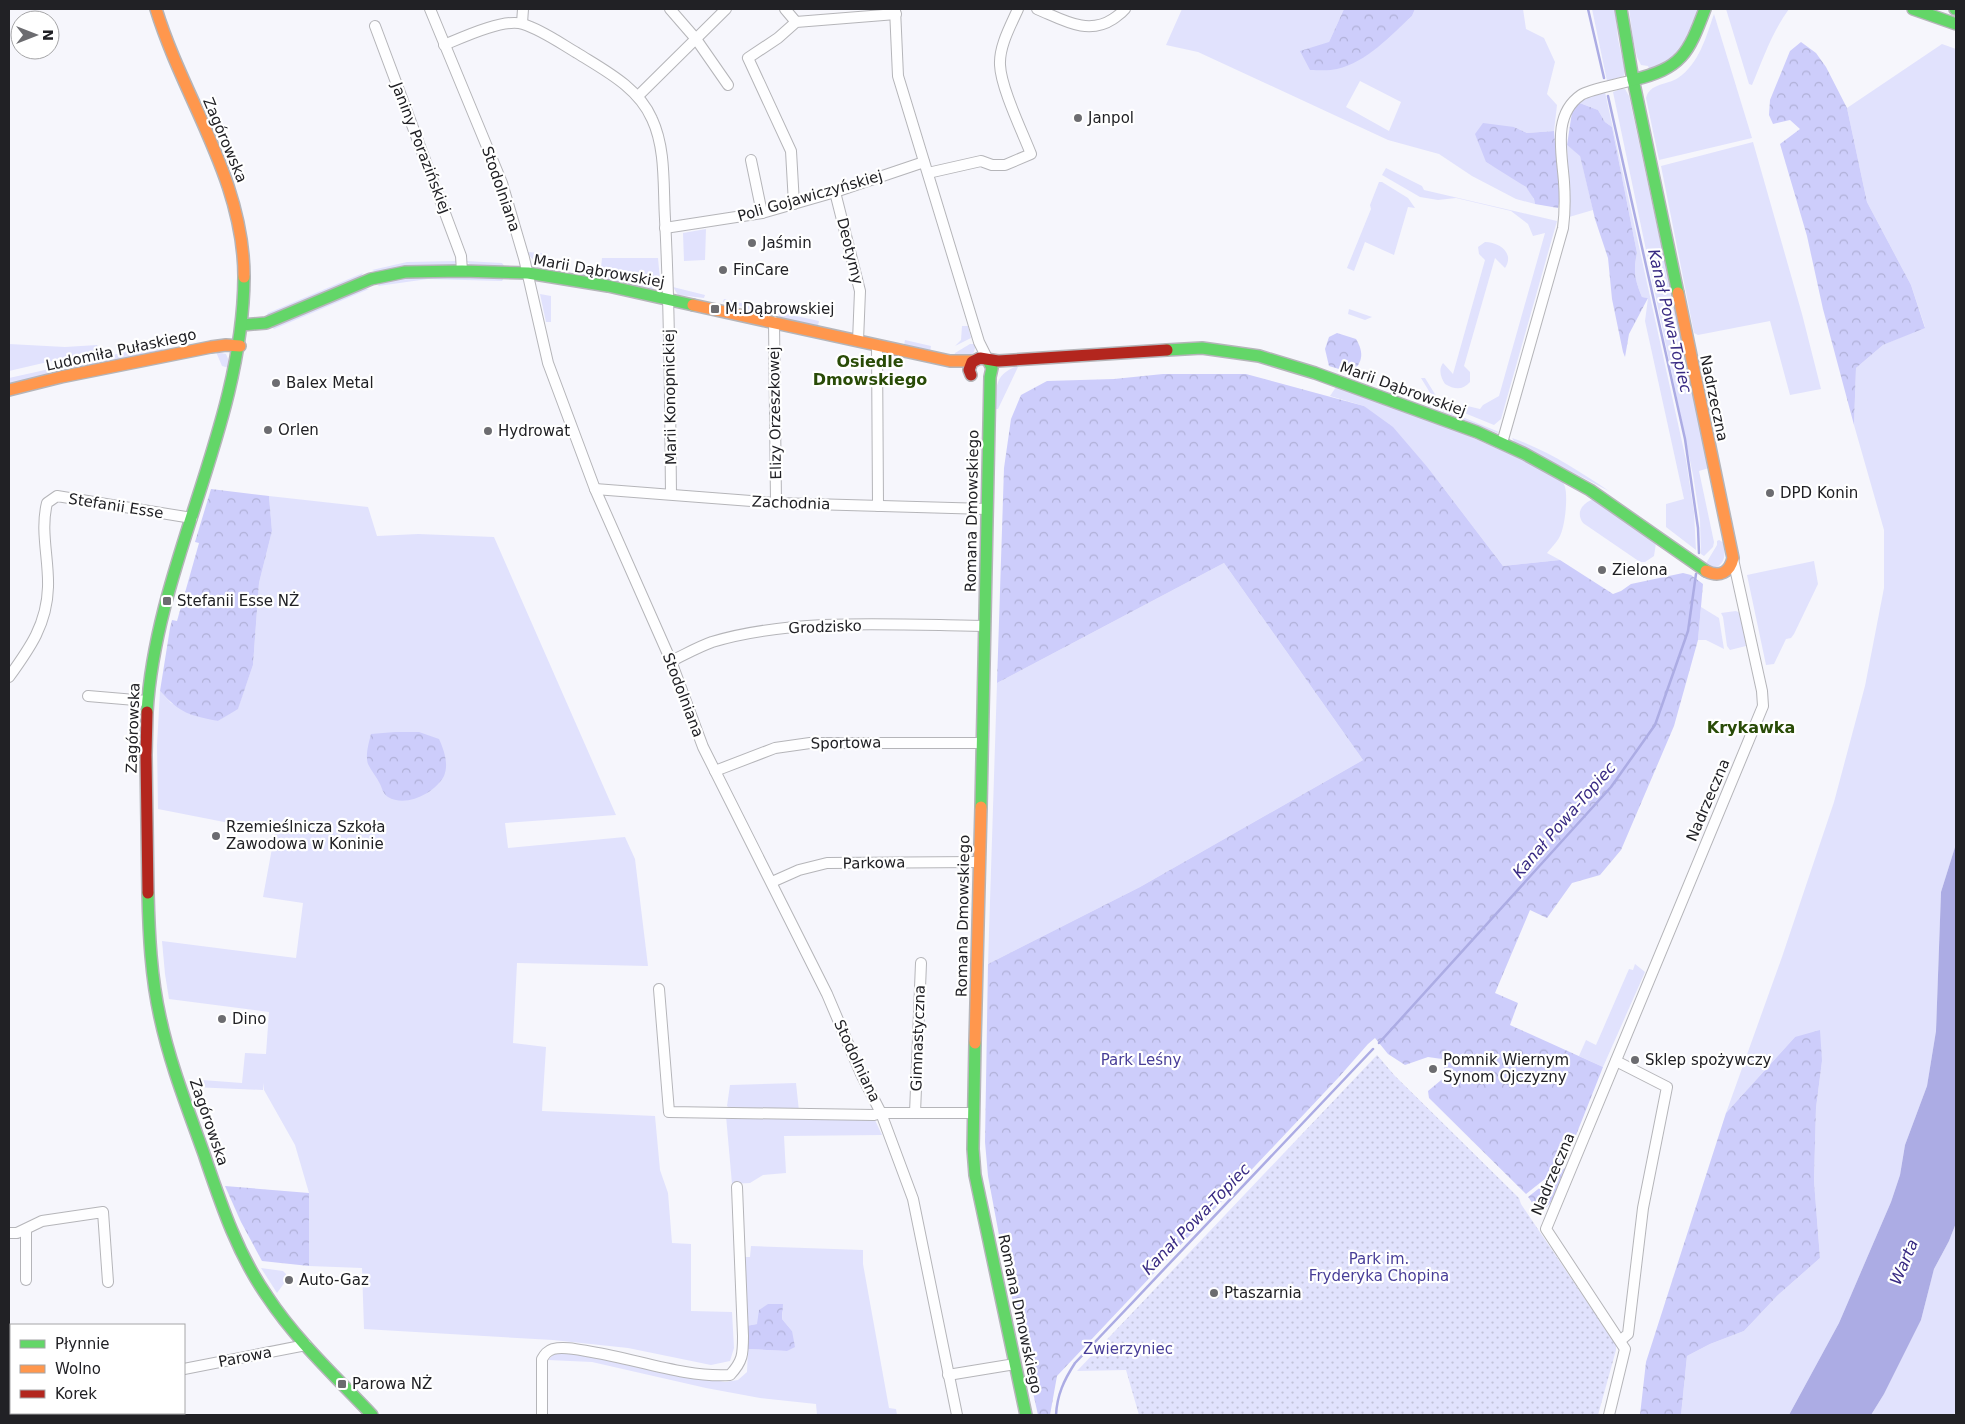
<svg xmlns="http://www.w3.org/2000/svg" width="1965" height="1424" viewBox="0 0 1965 1424" font-family="'DejaVu Sans',sans-serif">
<defs>
<pattern id="forest-crowns" width="20" height="18" patternUnits="userSpaceOnUse" patternTransform="scale(1.25)"><rect width="20" height="18" fill="#cdcdfb"/><path d="M2 6a3 3 0 1 1 6 0M12 15a3 3 0 1 1 6 0" fill="none" stroke="#b0b0d7"/></pattern>
<pattern id="park-dots" width="8" height="8" patternUnits="userSpaceOnUse" patternTransform="scale(1.25)"><rect width="8" height="8" fill="#e1e2fd"/><path d="M2 2h.1M6 6h.1" fill="none" stroke="#c1c2d9" stroke-width="1.8" stroke-linecap="round"/></pattern>
</defs>
<rect width="100%" height="100%" fill="#f6f6fc"/>
<!-- grass -->
<g fill="#e1e2fd" fill-rule="evenodd">
<path d="M1182,9H1344L1329,42L1364,57L1376,48L1412,16L1415,9H1523L1526,29L1544,38L1555,62L1547,94L1557,105L1554,131L1527,133L1514,127L1486,162C1502,172 1532,183 1535,204L1516,199L1472,176L1439,154L1388,140L1198,52L1166,45ZM1360,81L1401,102L1389,131L1346,107Z"/>
<polygon points="1592,9 1615,9 1618,39 1625,71 1624,76 1607,81"/>
<polygon points="1629,9 1698,9 1684,42 1671,58 1649,69 1648,66 1641,65 1637,57 1633,39"/>
<path d="M1726,9H1789C1772,32 1763,59 1752,85L1749,84Z"/>
<path d="M1714,14L1752,138L1659,160L1646,98C1650,83 1667,85 1678,78C1699,64 1706,37 1714,14Z"/>
<polygon points="1942,44 1956,49 1956,844 1941,892 1936,1031 1927,1086 1905,1145 1900,1175 1891,1202 1839,1323 1789,1415 1681,1415 1687,1356 1710,1344 1744,1331 1777,1296 1820,1258 1814,1181 1816,1108 1822,1061 1795,1037 1726,1113 1782,957 1834,802 1865,686 1884,588 1884,530 1854,425 1856,368 1883,345 1925,327 1911,285 1867,202 1847,108"/>
<polygon points="1621,89 1625,89 1629,96 1709,468 1699,471 1714,542 1713,547 1704,556 1701,554 1700,520 1693,475 1613,92"/>
<path d="M1605,92L1686,460L1694,512L1696,550L1666,527V504L1684,499L1645,321L1648,298L1642,297C1635,280 1633,271 1637,253L1612,127L1605,122L1598,110L1577,102L1579,99Z"/>
<polygon points="1753,142 1802,314 1821,389 1790,395 1770,321 1698,335 1694,333 1661,166"/>
<polygon points="1567,145 1580,155 1593,210 1569,217"/>
<polygon points="1386,168 1422,186 1424,190 1557,221 1501,419 1494,425 1435,401 1421,378 1425,378 1438,399 1480,409 1483,405 1499,396 1545,233 1533,236 1528,224 1511,211 1456,198 1438,200 1420,197 1382,175"/>
<polygon points="1379,182 1382,182 1408,198 1415,208 1408,207 1394,255 1365,242 1354,271 1347,268 1371,209 1370,205"/>
<polygon points="706,229 705,260 684,261 683,233"/>
<path d="M1485,242C1499,242 1515,253 1505,268L1495,258L1464,366L1470,372V382C1463,390 1455,390 1445,384C1441,378 1438,370 1443,363L1453,374L1485,260L1479,254L1478,247Z"/>
<path d="M527,252L541,253L559,261L555,271C544,268 533,262 527,252Z"/>
<polygon points="602,258 658,258 660,279 658,282 601,268"/>
<polygon points="458,261 454,265 377,272 372,270 407,262"/>
<polygon points="466,261 502,263 505,267 471,265"/>
<polygon points="575,267 659,286 650,290 573,274"/>
<polygon points="363,273 359,279 266,316 268,313"/>
<polygon points="413,276 504,278 502,281 428,279 378,286 380,283"/>
<polygon points="673,287 705,295 704,298 678,295"/>
<polygon points="363,288 369,289 274,329 271,326"/>
<polygon points="540,294 551,296 551,322 546,322"/>
<polygon points="724,299 758,307 757,313 744,307 723,302"/>
<polygon points="1349,309 1372,317 1365,320 1348,314"/>
<polygon points="778,312 819,321 818,326 779,317"/>
<polygon points="962,326 968,326 971,338 955,346 961,340"/>
<polygon points="905,340 931,346 930,352 904,345"/>
<polygon points="9,344 65,347 97,345 99,350 9,371"/>
<polygon points="970,344 976,344 974,352 970,357 954,356 955,353"/>
<polygon points="144,348 159,348 166,351 9,384 9,378"/>
<polygon points="216,352 226,354 229,361 229,368 222,366"/>
<path d="M1017,366L1018,367L998,409H996C996,387 994,375 1017,366Z"/>
<path d="M1336,387L1426,417L1556,475C1560,479 1564,482 1565,487C1568,498 1565,528 1559,538C1556,543 1551,548 1547,553L1560,560L1503,566L1429,469L1364,406L1330,396Z"/>
<polygon points="1421,400 1499,432 1497,433 1424,404"/>
<path d="M1512,438C1547,450 1579,471 1609,491L1515,443Z"/>
<polygon points="269,496 368,507 377,536 418,534 494,537 616,815 505,823 508,848 625,837 635,859 648,966 517,963 513,1043 546,1047 542,1111 655,1116 660,1170 668,1193 672,1243 691,1244 691,1311 732,1312 734,1348 730,1361 711,1365 628,1348 553,1340 364,1329 362,1268 309,1266 309,1193 295,1145 264,1090 264,1083 263,1090 192,1087 192,1082 202,1080 242,1083 245,1053 266,1054 269,1012 169,999 165,974 162,941 296,958 303,903 263,897 275,832 158,809 157,745 160,691 171,703 218,721 238,708 253,665 259,583 272,531"/>
<path d="M1591,500H1596L1651,537L1656,543L1654,556L1645,562H1640L1583,523C1576,513 1581,505 1591,500Z"/>
<path d="M1719,540L1724,543C1725,554 1726,563 1715,568L1705,565L1717,545V541Z"/>
<polygon points="1814,561 1818,584 1794,634 1791,638 1786,639 1774,664 1766,665 1747,575"/>
<polygon points="1224,563 1363,760 1140,887 988,964 997,683"/>
<polygon points="1703,584 1701,607 1719,618 1724,649 1706,640 1698,640"/>
<polygon points="1736,611 1740,613 1746,646 1730,650 1727,646 1723,617 1721,613"/>
<polygon points="1635,964 1645,972 1603,1067 1579,1056 1586,1040 1596,1045 1629,969 1633,970"/>
<polygon points="796,1083 799,1111 731,1109 727,1106 730,1085"/>
<polygon points="726,1116 874,1118 882,1135 784,1136 786,1173 763,1175 750,1183 732,1184"/>
<polygon points="1956,1223 1956,1409 1954,1415 1871,1415 1884,1394 1921,1320 1934,1269 1949,1241"/>
<path d="M751,1246L863,1250V1264L889,1408L896,1409L897,1415H817L816,1404L760,1398L706,1388L592,1362L548,1360C556,1351 563,1351 575,1352L725,1382L738,1380L747,1372L748,1349L787,1351L792,1331L782,1319L783,1311L757,1324L746,1326L742,1257H750Z"/>
<polygon points="261,1268 283,1271 286,1274 285,1282 277,1293"/>
</g>
<!-- forest -->
<g fill="url(#forest-crowns)">
<path d="M1344,9H1415L1412,16C1390,36 1367,62 1337,69C1329,71 1318,70 1310,70L1300,51L1329,42Z"/>
<polygon points="1801,42 1816,53 1826,67 1847,108 1867,202 1911,285 1925,328 1883,345 1856,368 1854,425 1823,309 1807,236 1780,144 1800,129 1790,120 1773,124 1769,115 1770,100 1790,51"/>
<path d="M1577,102L1598,110L1605,122L1612,127L1637,253C1633,271 1635,280 1642,297L1648,298L1629,334L1625,357L1623,352L1612,299L1608,258L1595,219L1580,156L1567,145L1572,112Z"/>
<polygon points="1483,123 1514,127 1527,133 1554,131 1560,199 1558,208 1535,204 1534,199 1526,187 1486,162 1475,134"/>
<path d="M1337,333L1356,339C1364,353 1363,361 1352,373L1329,366L1325,349L1329,337Z"/>
<polygon points="1163,374 1246,374 1364,406 1393,427 1429,469 1503,566 1560,560 1613,594 1621,591 1631,584 1683,573 1691,575 1703,584 1698,640 1674,726 1621,850 1600,875 1572,883 1547,918 1530,910 1495,993 1518,1003 1510,1025 1603,1067 1565,1163 1526,1194 1429,1098 1428,1091 1446,1076 1442,1059 1428,1057 1405,1065 1388,1054 1375,1038 1368,1044 1339,1077 1057,1376 1050,1415 1038,1415 1004,1262 988,1176 985,1142 988,964 1140,887 1363,760 1224,563 997,683 1004,468 1011,419 1021,395 1047,381 1114,379"/>
<path d="M211,489L269,496L272,531L259,583L253,665L238,709L218,721C189,715 181,714 160,691L170,628L172,620L177,621L199,543L195,542Z"/>
<path d="M395,732H419L439,739C444,750 449,764 444,776C435,793 406,808 388,797C383,794 382,788 380,784C377,777 371,771 368,764C365,755 369,742 371,734Z"/>
<polygon points="1820,1030 1822,1061 1816,1108 1814,1181 1820,1258 1777,1296 1744,1331 1710,1344 1687,1356 1681,1415 1640,1415 1646,1362 1726,1113 1795,1037"/>
<path d="M1566,1167C1562,1177 1552,1213 1539,1209C1534,1208 1531,1200 1528,1197Z"/>
<polygon points="225,1186 309,1193 309,1266 262,1261 241,1222"/>
<polygon points="768,1304 783,1304 782,1319 792,1331 795,1347 787,1351 748,1349 746,1326 757,1324 759,1310"/>
</g>
<!-- park -->
<polygon fill="url(#park-dots)" points="1377,1055 1395,1076 1519,1198 1521,1204 1616,1345 1616,1350 1598,1415 1139,1415 1126,1370 1077,1371"/>
<!-- water -->
<polygon fill="#acace4" points="1956,844 1956,1223 1949,1241 1934,1269 1921,1320 1884,1394 1871,1415 1789,1415 1839,1323 1891,1202 1900,1175 1905,1145 1927,1086 1936,1031 1941,892"/>
<g fill="none" stroke-linecap="round" stroke-linejoin="round">
<!-- stream -->
<g stroke="#acace4" stroke-width="2.5">
<polyline points="1588,9 1604,78"/>
<polyline points="1608,96 1685,439 1698,528 1699,553"/>
<polyline points="1379,1043 1611,787 1655,725 1688,631 1696,574"/>
<path d="M1056,1415C1057,1395 1064,1380 1075,1363L1373,1049"/>
</g>
<defs>
<g id="street">
<polyline points="430,9 502,183 524,258 548,363 595,489 671,661 703,747 827,994 861,1074 881,1113 913,1199 957,1415"/>
<polyline points="670,9 696,39 728,85"/>
<polyline points="785,9 796,22"/>
<polyline points="895,9 898,76 979,342 988,360"/>
<path d="M1037,9C1062,19 1087,36 1113,19C1117,16 1121,14 1125,9"/>
<polyline points="522,23 523,9"/>
<polyline points="375,26 461,256 462,271"/>
<path d="M444,45C463,37 504,18 523,24C542,30 560,43 577,53C604,70 638,87 652,119C666,149 663,186 665,219C670,311 670,403 671,494"/>
<polyline points="638,96 726,9"/>
<polyline points="751,160 762,213"/>
<path d="M928,173L981,161L992,165H1005L1031,154C1022,131 1001,88 1000,65C999,46 1011,25 1018,9"/>
<polyline points="835,192 860,291 858,341"/>
<polyline points="794,204 791,151 748,58 778,38 796,22 896,14"/>
<polyline points="665,228 762,213 835,192 924,162"/>
<polyline points="774,322 776,503"/>
<polyline points="877,345 878,506"/>
<path d="M1502,443L1563,228C1565,213 1565,197 1564,182C1562,153 1552,115 1581,95C1590,89 1620,84 1633,80"/>
<polyline points="595,489 776,503 987,509"/>
<path d="M671,661C684,655 698,647 712,642C795,617 899,625 985,626"/>
<path d="M9,677C30,648 47,624 48,587C49,559 40,531 47,503L57,496L192,518"/>
<polyline points="88,696 147,701"/>
<polyline points="715,771 775,748 810,743 982,743"/>
<polyline points="772,882 799,870 827,863 979,862"/>
<polyline points="659,989 669,1112 874,1115 881,1113 973,1113"/>
<polyline points="1616,1061 1667,1087 1643,1208 1628,1334 1621,1340"/>
<polyline points="915,1113 921,963"/>
<polyline points="26,1230 26,1280"/>
<polyline points="9,1233 17,1233 42,1221 103,1212 108,1282"/>
<polyline points="184,1369 306,1345"/>
<polyline points="9,1370 11,1370"/>
<polyline points="948,1375 1015,1364"/>
<path d="M542,1415V1359C545,1354 547,1351 553,1349C565,1346 580,1350 592,1352C636,1359 686,1378 730,1375C743,1361 743,1354 743,1336L737,1187"/>
<polyline points="1609,1415 1625,1349 1546,1229 1763,706 1762,691 1733,559"/>
</g>
<g id="fast">
<polyline points="1621,9 1632,74 1678,293"/>
<polyline points="1913,9 1956,24"/>
<polyline points="1955,9 1956,9"/>
<path d="M1633,80C1682,68 1688,54 1705,9"/>
<polyline points="242,325 266,323 371,279 405,272 462,271 528,273 608,286 693,305"/>
<polyline points="1167,350 1202,348 1259,356 1315,373 1477,432 1525,454 1590,490 1706,571"/>
<path d="M147,712C156,563 243,428 244,277"/>
<polyline points="981,807 990,377 992,368 988,360"/>
<path d="M148,893C149,935 151,977 160,1017C170,1064 188,1109 204,1154C221,1204 237,1253 267,1296C296,1340 336,1377 372,1415"/>
<polyline points="975,1043 973,1149 975,1175 1026,1415"/>
</g>
<g id="slow">
<path d="M156,9C184,100 244,179 244,277"/>
<path d="M1678,293L1733,558C1730,572 1720,578 1706,571"/>
<polyline points="693,305 950,361 973,361"/>
<polyline points="9,390 61,377 211,347 226,345 240,346"/>
<polyline points="975,1043 981,807"/>
</g>
<g id="jam">
<polyline points="971,375 969,370 972,362 980,358 998,361 1167,350"/>
<polyline points="147,712 146,755 148,893"/>
</g>
</defs>
<!-- street casing -->
<use href="#street" stroke="#b5b5b9" stroke-width="12"/>
<!-- fast casing -->
<use href="#fast" stroke="#b5b5b9" stroke-width="14"/>
<!-- slow casing -->
<use href="#slow" stroke="#b5b5b9" stroke-width="14"/>
<!-- jam casing -->
<use href="#jam" stroke="#b5b5b9" stroke-width="14"/>
<!-- street -->
<use href="#street" stroke="#fefeff" stroke-width="10"/>
<!-- fast -->
<use href="#fast" stroke="#63d668" stroke-width="11"/>
<!-- slow -->
<use href="#slow" stroke="#ff974d" stroke-width="11"/>
<!-- jam -->
<use href="#jam" stroke="#b3261e" stroke-width="11"/>
</g>
<!-- markers -->
<g fill="#6c6c70" stroke="#fff" stroke-width="2">
<circle cx="1078" cy="118" r="5"/>
<circle cx="752" cy="243" r="5"/>
<circle cx="723" cy="270" r="5"/>
<rect x="710" y="304" width="10" height="10" rx="2.5"/>
<circle cx="276" cy="383" r="5"/>
<circle cx="268" cy="430" r="5"/>
<circle cx="488" cy="431" r="5"/>
<circle cx="1770" cy="493" r="5"/>
<circle cx="1602" cy="570" r="5"/>
<rect x="162" y="596" width="10" height="10" rx="2.5"/>
<circle cx="216" cy="836" r="5"/>
<circle cx="222" cy="1019" r="5"/>
<circle cx="1635" cy="1060" r="5"/>
<circle cx="1433" cy="1069" r="5"/>
<circle cx="289" cy="1280" r="5"/>
<circle cx="1214" cy="1293" r="5"/>
<rect x="337" y="1379" width="10" height="10" rx="2.5"/>
</g>
<g text-anchor="middle" dominant-baseline="central" stroke-width="4.5" stroke-linejoin="round" paint-order="stroke">
<!-- poi labels -->
<g font-size="15" fill="#212125" stroke="#fff" text-anchor="start">
<text x="1088" y="118">Janpol</text>
<text x="762" y="243">Jaśmin</text>
<text x="733" y="270">FinCare</text>
<text x="725" y="309">M.Dąbrowskiej</text>
<text x="286" y="383">Balex Metal</text>
<text x="278" y="430">Orlen</text>
<text x="498" y="431">Hydrowat</text>
<text x="1780" y="493">DPD Konin</text>
<text x="1612" y="570">Zielona</text>
<text x="177" y="601">Stefanii Esse NŻ</text>
<text x="226" y="827">Rzemieślnicza Szkoła<tspan x="226" dy="17">Zawodowa w Koninie</tspan></text>
<text x="232" y="1019">Dino</text>
<text x="1443" y="1060">Pomnik Wiernym<tspan x="1443" dy="17">Synom Ojczyzny</tspan></text>
<text x="1645" y="1060">Sklep spożywczy</text>
<text x="299" y="1280">Auto-Gaz</text>
<text x="1224" y="1293">Ptaszarnia</text>
<text x="352" y="1384">Parowa NŻ</text>
</g>
<!-- street labels -->
<g font-size="15" fill="#212125" stroke="#fff">
<text transform="translate(225 140) rotate(67)">Zagórowska</text>
<text transform="translate(421 148) rotate(69)">Janiny Porazińskiej</text>
<text transform="translate(501 189) rotate(71)">Stodolniana</text>
<text transform="translate(810 196) rotate(-16)">Poli Gojawiczyńskiej</text>
<text transform="translate(850 251) rotate(76)">Deotymy</text>
<text transform="translate(599 271) rotate(10)">Marii Dąbrowskiej</text>
<text transform="translate(121 350) rotate(-12)">Ludomiła Pułaskiego</text>
<text transform="translate(1403 389) rotate(20)">Marii Dąbrowskiej</text>
<text transform="translate(670 397) rotate(-91)">Marii Konopnickiej</text>
<text transform="translate(1714 398) rotate(78)">Nadrzeczna</text>
<text transform="translate(775 413) rotate(-91)">Elizy Orzeszkowej</text>
<text transform="translate(791 503) rotate(2)">Zachodnia</text>
<text transform="translate(116 506) rotate(9)">Stefanii Esse</text>
<text transform="translate(972 511) rotate(-89)">Romana Dmowskiego</text>
<text transform="translate(825 627) rotate(-2)">Grodzisko</text>
<text transform="translate(683 695) rotate(69)">Stodolniana</text>
<text transform="translate(133 728) rotate(-88)">Zagórowska</text>
<text transform="translate(846 743) rotate(-1)">Sportowa</text>
<text transform="translate(1708 800) rotate(-67)">Nadrzeczna</text>
<text transform="translate(874 863) rotate(-1)">Parkowa</text>
<text transform="translate(963 916) rotate(-89)">Romana Dmowskiego</text>
<text transform="translate(918 1038) rotate(-88)">Gimnastyczna</text>
<text transform="translate(857 1061) rotate(65)">Stodolniana</text>
<text transform="translate(209 1122) rotate(71)">Zagórowska</text>
<text transform="translate(1553 1174) rotate(-67)">Nadrzeczna</text>
<text transform="translate(1020 1314) rotate(78)">Romana Dmowskiego</text>
<text transform="translate(245 1357) rotate(-11)">Parowa</text>
</g>
<!-- park labels -->
<g font-size="15" fill="#483e98" stroke="#fff">
<text x="1141" y="1060">Park Leśny</text>
<text x="1379" y="1259">Park im.<tspan x="1379" dy="17">Fryderyka Chopina</tspan></text>
<text x="1128" y="1349">Zwierzyniec</text>
</g>
<!-- water labels -->
<g font-size="16" font-style="italic" fill="#382a83" stroke="#fff">
<text transform="translate(1670 321) rotate(77)">Kanał Powa-Topiec</text>
<text transform="translate(1564 820) rotate(-49)">Kanał Powa-Topiec</text>
<text transform="translate(1196 1219) rotate(-46)">Kanał Powa-Topiec</text>
<text transform="translate(1904 1262) rotate(-67)">Warta</text>
</g>
<!-- neighbourhood labels -->
<g font-size="16" font-weight="bold" fill="#294b07" stroke="#fff">
<text x="870" y="361">Osiedle<tspan x="870" dy="18">Dmowskiego</tspan></text>
<text x="1751" y="727">Krykawka</text>
</g>
</g>
<!-- border -->
<rect width="1965" height="1424" fill="none" stroke="#212125" stroke-width="20"/>
<!-- legend -->
<rect x="10" y="1324" width="175" height="90" fill="#ffffff" stroke="#a6a6a8"/>
<rect x="20" y="1340" width="25" height="8" fill="#63d668" stroke="#a6a6a8"/>
<text x="55" y="1349" font-size="15" fill="#212125">Płynnie</text>
<rect x="20" y="1365" width="25" height="8" fill="#ff974d" stroke="#a6a6a8"/>
<text x="55" y="1374" font-size="15" fill="#212125">Wolno</text>
<rect x="20" y="1390" width="25" height="8" fill="#b3261e" stroke="#a6a6a8"/>
<text x="55" y="1399" font-size="15" fill="#212125">Korek</text>
<!-- north arrow -->
<g transform="translate(35 35) rotate(90)"><circle r="24" fill="#ffffff" stroke="#a6a6a8"/>
<path d="M0-4L9 19L0 12L-9 19Z" fill="#6c6c70"/>
<text y="-8" font-size="14" font-weight="bold" text-anchor="middle" fill="#212125">N</text>
</g>
</svg>
